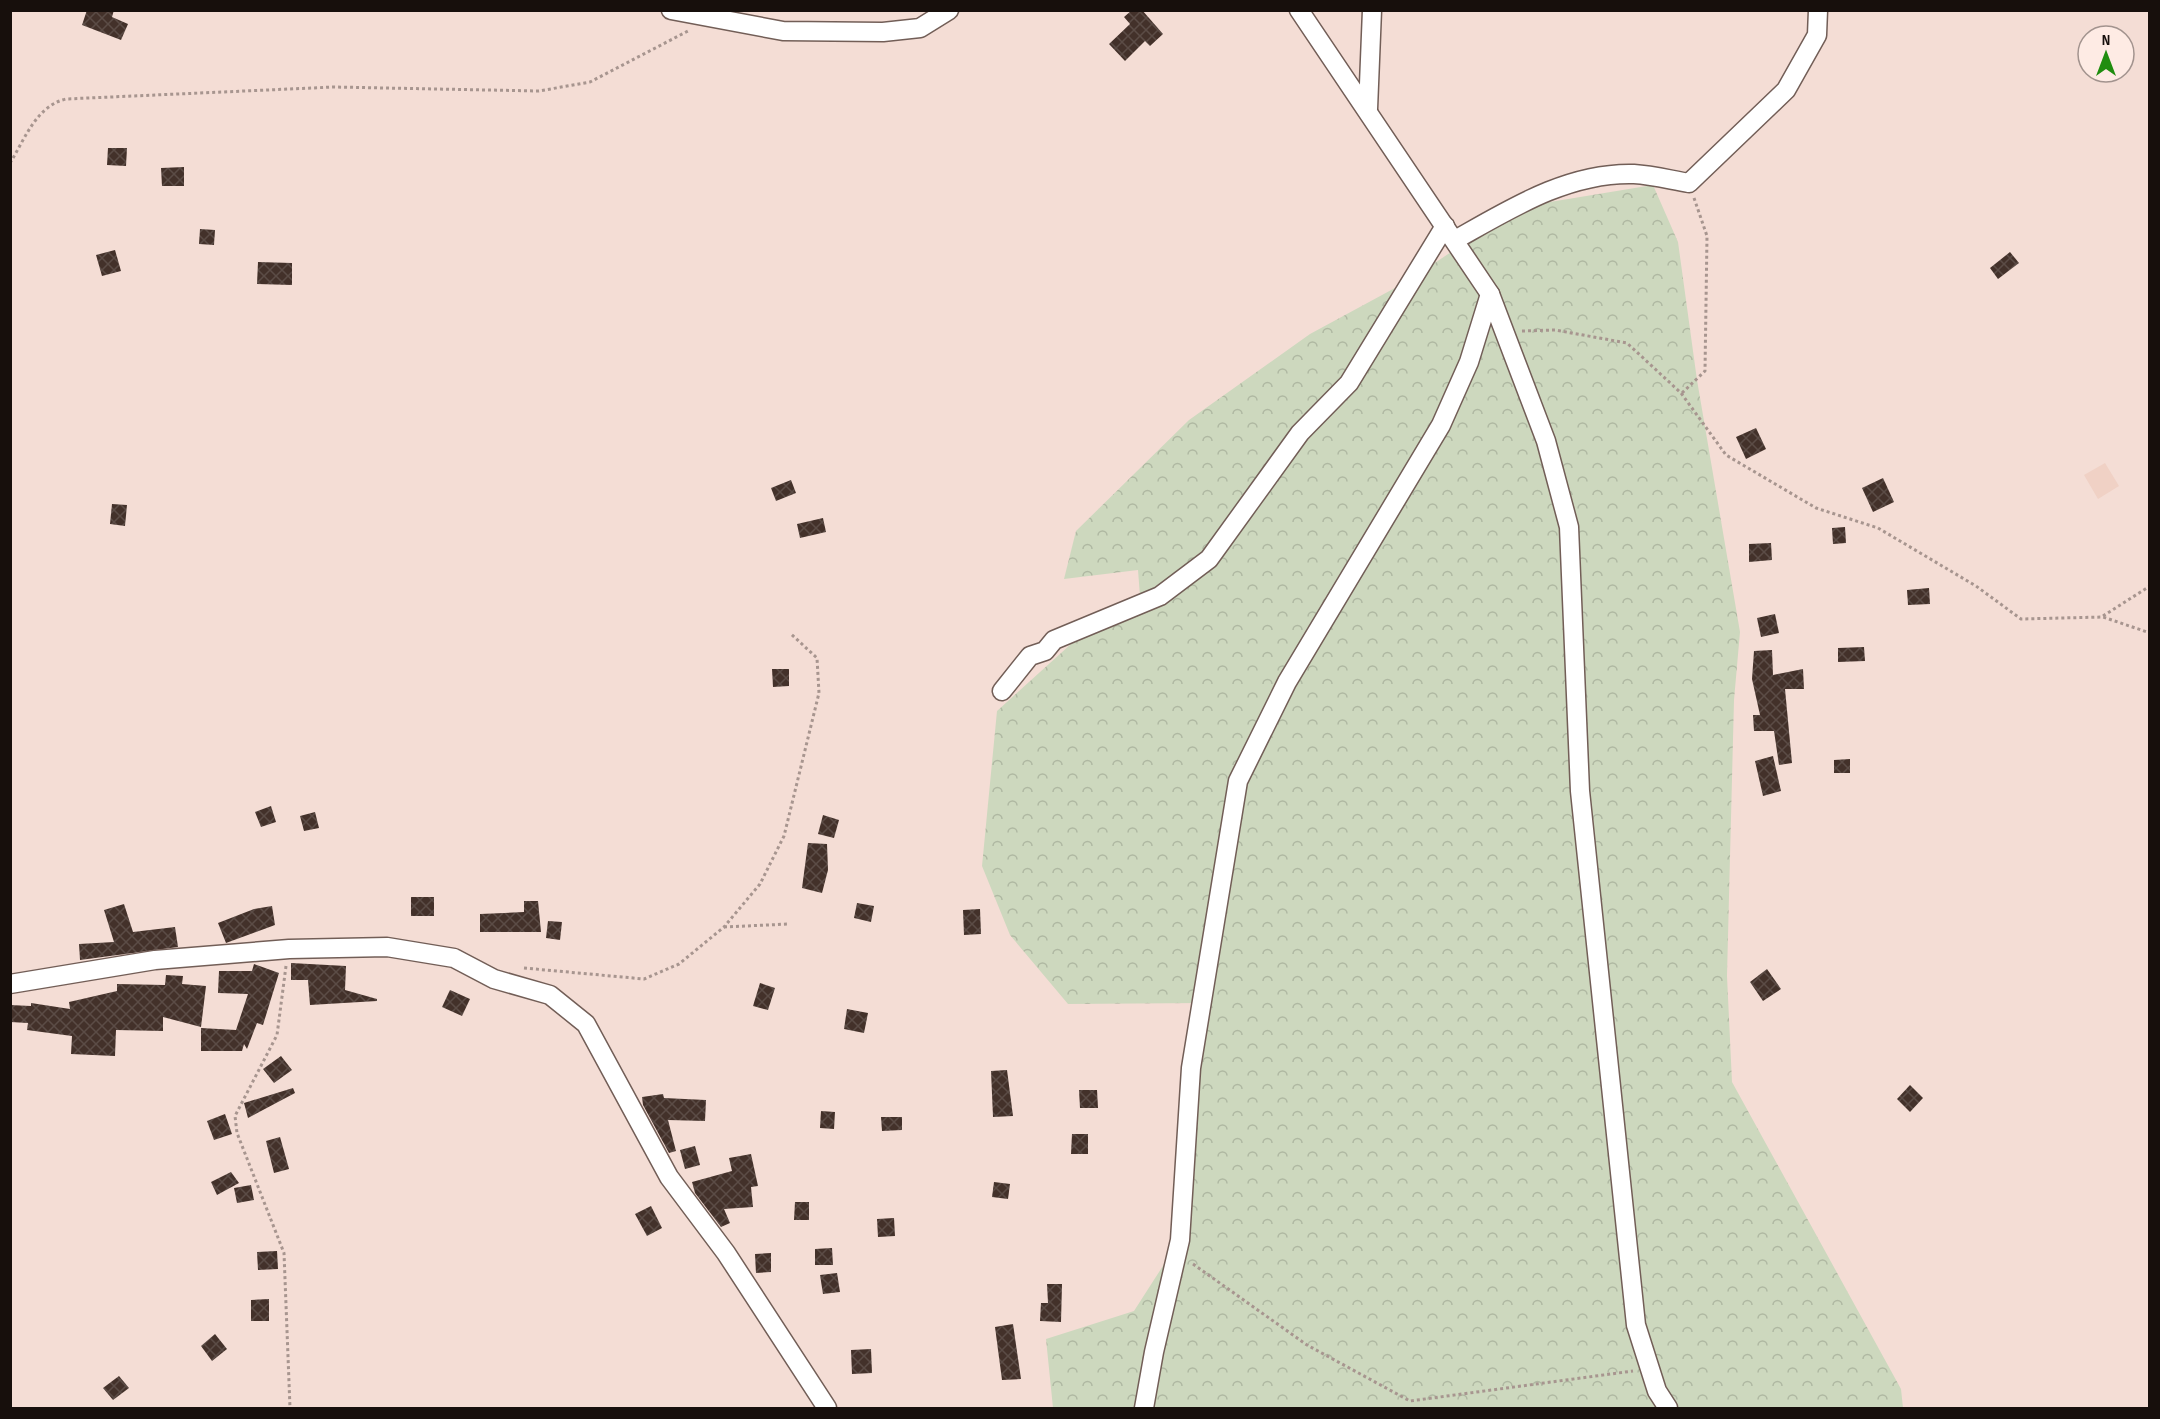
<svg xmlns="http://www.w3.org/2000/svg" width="2160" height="1419" viewBox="0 0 2160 1419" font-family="'Sofia Sans Condensed',sans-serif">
<defs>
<pattern id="forest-crowns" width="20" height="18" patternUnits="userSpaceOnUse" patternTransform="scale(1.5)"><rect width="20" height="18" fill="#cdd8be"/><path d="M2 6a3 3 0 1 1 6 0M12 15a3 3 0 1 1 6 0" fill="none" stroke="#afb8a2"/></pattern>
<pattern id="building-cross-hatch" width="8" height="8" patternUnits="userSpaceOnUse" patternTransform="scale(1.5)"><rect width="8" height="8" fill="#43312a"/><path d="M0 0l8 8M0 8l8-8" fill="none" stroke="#5b4c46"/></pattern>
</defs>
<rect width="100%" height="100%" fill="#f4ddd5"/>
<!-- built -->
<polygon fill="#f0d1c5" points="2105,463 2119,486 2098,499 2084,475"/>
<!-- forest -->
<polygon fill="url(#forest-crowns)" points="1653,185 1678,242 1697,380 1740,632 1734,700 1727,976 1732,1082 1901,1389 1903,1408 1053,1408 1046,1339 1134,1311 1168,1258 1204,1003 1068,1004 1010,935 982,866 997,711 1092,625 1140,596 1138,570 1064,579 1076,531 1189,420 1310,334 1406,282 1519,207"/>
<!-- building -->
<g fill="url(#building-cross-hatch)">
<polygon points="87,10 114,10 112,17 128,24 121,40 82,25"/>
<polygon points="1132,10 1142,10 1163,34 1150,46 1145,41 1125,61 1109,44 1130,24 1124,17"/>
<polygon points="108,148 127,148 126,166 107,165"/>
<polygon points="184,167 184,186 162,186 161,168"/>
<polygon points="200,229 215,230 214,245 199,244"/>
<polygon points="115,250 121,271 102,276 96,255"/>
<polygon points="2010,252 2019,263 1998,279 1990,268"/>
<polygon points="258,262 292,263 292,285 257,284"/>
<polygon points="1756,428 1766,449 1746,459 1736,437"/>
<polygon points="1883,478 1894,502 1873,512 1862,488"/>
<polygon points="791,480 796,493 776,501 771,488"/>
<polygon points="112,504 127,505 125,526 110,524"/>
<polygon points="823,518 826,532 800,538 797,524"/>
<polygon points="1845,527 1846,543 1833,544 1832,528"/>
<polygon points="1771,543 1772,560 1749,562 1749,544"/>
<polygon points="1929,588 1930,604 1908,605 1907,590"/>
<polygon points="1775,614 1779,633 1761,637 1757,618"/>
<polygon points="1864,647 1865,661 1838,662 1838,648"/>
<polygon points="1772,650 1773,675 1803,669 1804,689 1785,689 1792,763 1779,765 1774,731 1754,731 1753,715 1760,715 1752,679 1754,651"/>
<polygon points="772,669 789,669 789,686 773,687"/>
<polygon points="1773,756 1781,791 1763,796 1755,761"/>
<polygon points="1850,759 1850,773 1834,773 1834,760"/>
<polygon points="271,806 276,822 261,827 255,812"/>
<polygon points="315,812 319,828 304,831 300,816"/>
<polygon points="823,815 839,820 834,838 818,834"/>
<polygon points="808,843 827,844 828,870 822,893 802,888"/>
<rect x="411" y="897" width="23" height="19"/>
<polygon points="524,901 538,901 541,932 480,932 480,914 524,912"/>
<polygon points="857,903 874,906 871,922 854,918"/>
<polygon points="124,904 133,932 175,927 178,947 80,960 79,944 114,942 104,910"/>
<polygon points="272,906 275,925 226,943 218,923 254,909"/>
<polygon points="980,909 981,934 964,935 963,910"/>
<polygon points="548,921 562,922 560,940 546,938"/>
<polygon points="291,963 346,966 345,990 377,999 377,1001 310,1005 308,980 291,980"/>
<polygon points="254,964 279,973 263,1025 257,1023 247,1049 244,1044 242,1051 201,1051 201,1028 236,1030 248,994 218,993 219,971 252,971"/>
<polygon points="1767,969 1781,989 1763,1001 1750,982"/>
<polygon points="166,975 183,976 182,984 206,986 201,1027 163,1017 163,1031 116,1030 115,1056 71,1054 72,1036 27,1030 28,1023 10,1022 10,1005 31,1006 31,1003 70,1009 69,1002 117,991 117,984 165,985"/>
<polygon points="760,983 775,988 768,1010 753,1006"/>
<polygon points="450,990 470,999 462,1016 442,1007"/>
<polygon points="847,1009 868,1013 864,1033 844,1029"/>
<polygon points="281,1056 292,1070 274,1083 263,1069"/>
<polygon points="1007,1070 1013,1116 993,1117 991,1071"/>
<polygon points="1910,1085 1923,1098 1910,1112 1897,1099"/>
<polygon points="293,1088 295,1093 248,1118 244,1103"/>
<polygon points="1079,1090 1097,1090 1098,1108 1080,1108"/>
<polygon points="663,1094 664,1098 706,1100 705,1121 668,1120 676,1151 669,1153 643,1105 642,1097"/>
<polygon points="821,1111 835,1112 834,1129 820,1128"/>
<polygon points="225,1114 232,1134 214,1140 207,1121"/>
<polygon points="881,1117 902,1117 902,1130 882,1131"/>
<polygon points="1072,1134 1088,1134 1088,1154 1071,1154"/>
<polygon points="280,1137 289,1169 274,1173 266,1141"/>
<polygon points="695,1146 700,1165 685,1169 680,1150"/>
<polygon points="751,1154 758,1186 751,1187 753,1207 724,1209 730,1223 721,1227 695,1193 692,1182 732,1171 729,1158"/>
<polygon points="231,1172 239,1183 217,1195 211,1182"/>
<polygon points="994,1182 1010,1184 1008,1199 992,1197"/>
<polygon points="251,1185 254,1200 237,1203 234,1188"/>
<polygon points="795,1202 809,1202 809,1220 794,1220"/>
<polygon points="651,1206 662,1228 647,1236 635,1214"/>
<polygon points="894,1218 895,1236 878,1237 877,1219"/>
<polygon points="832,1248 833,1265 815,1265 815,1249"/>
<polygon points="277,1251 278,1269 258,1270 257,1252"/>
<polygon points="771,1253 771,1272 756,1273 755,1254"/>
<polygon points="837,1273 840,1292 823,1294 820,1275"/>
<polygon points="1047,1284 1062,1284 1061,1322 1040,1321 1041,1303 1048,1303"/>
<polygon points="269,1299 269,1321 251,1321 251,1300"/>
<polygon points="1013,1324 1021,1379 1002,1380 995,1327"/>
<polygon points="215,1334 227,1349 212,1361 201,1346"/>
<polygon points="871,1349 872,1373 852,1374 851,1350"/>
<polygon points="119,1376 129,1388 113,1400 103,1388"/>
</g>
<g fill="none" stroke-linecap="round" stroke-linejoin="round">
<defs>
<g id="street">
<polyline points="671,10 783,31 883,32 920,28 949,10"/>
<polyline points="1299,10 1490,294 1546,441 1569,527 1580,791 1636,1325 1657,1391 1668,1408"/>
<polyline points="1368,109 1372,10"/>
<path d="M1455,240C1510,209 1568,172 1634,174C1652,175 1671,180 1689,183L1786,90L1817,35L1818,10"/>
<polyline points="1002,691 1030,656 1045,651 1054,640 1160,596 1209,559 1300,433 1349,383 1445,226"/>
<polyline points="10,984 155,960 289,949 387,947 454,958 494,979 550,995 586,1024 669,1177 726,1253 827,1408"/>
<polyline points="1144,1408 1154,1352 1180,1240 1191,1068 1238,781 1287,682 1441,425 1469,362 1490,294"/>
</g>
</defs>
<!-- street casing -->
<use href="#street" stroke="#725e57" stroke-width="21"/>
<!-- path -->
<g stroke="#a7958f" stroke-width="3" stroke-dasharray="3 3" stroke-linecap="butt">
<path d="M10,163C25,139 36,106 66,99L334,87L539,91L590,82L688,31"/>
<polyline points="1522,331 1555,330 1627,343 1681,393 1726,455 1816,508 1878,528 1976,586 2021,619 2103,617 2150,633"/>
<polyline points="1682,393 1705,371 1707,236 1694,198"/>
<polyline points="2103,616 2150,586"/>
<polyline points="724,927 789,924"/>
<polyline points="286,966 277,1035 235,1116 237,1133 284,1253 290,1408"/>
<polyline points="524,968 644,979 679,964 724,927 760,884 784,836 819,693 817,658 790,633"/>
<polyline points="1193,1264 1307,1345 1410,1401 1633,1371"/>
</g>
<!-- street -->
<use href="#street" stroke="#fff" stroke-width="18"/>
</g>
<!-- border -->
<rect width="2160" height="1419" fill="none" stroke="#170f0c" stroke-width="24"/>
<!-- north arrow -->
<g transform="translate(2106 54)"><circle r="28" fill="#feebe4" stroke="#a2938e" stroke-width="1.5"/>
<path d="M0-4.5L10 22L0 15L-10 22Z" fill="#208d0f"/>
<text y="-9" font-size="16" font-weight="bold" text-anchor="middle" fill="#170f0c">N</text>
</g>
</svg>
